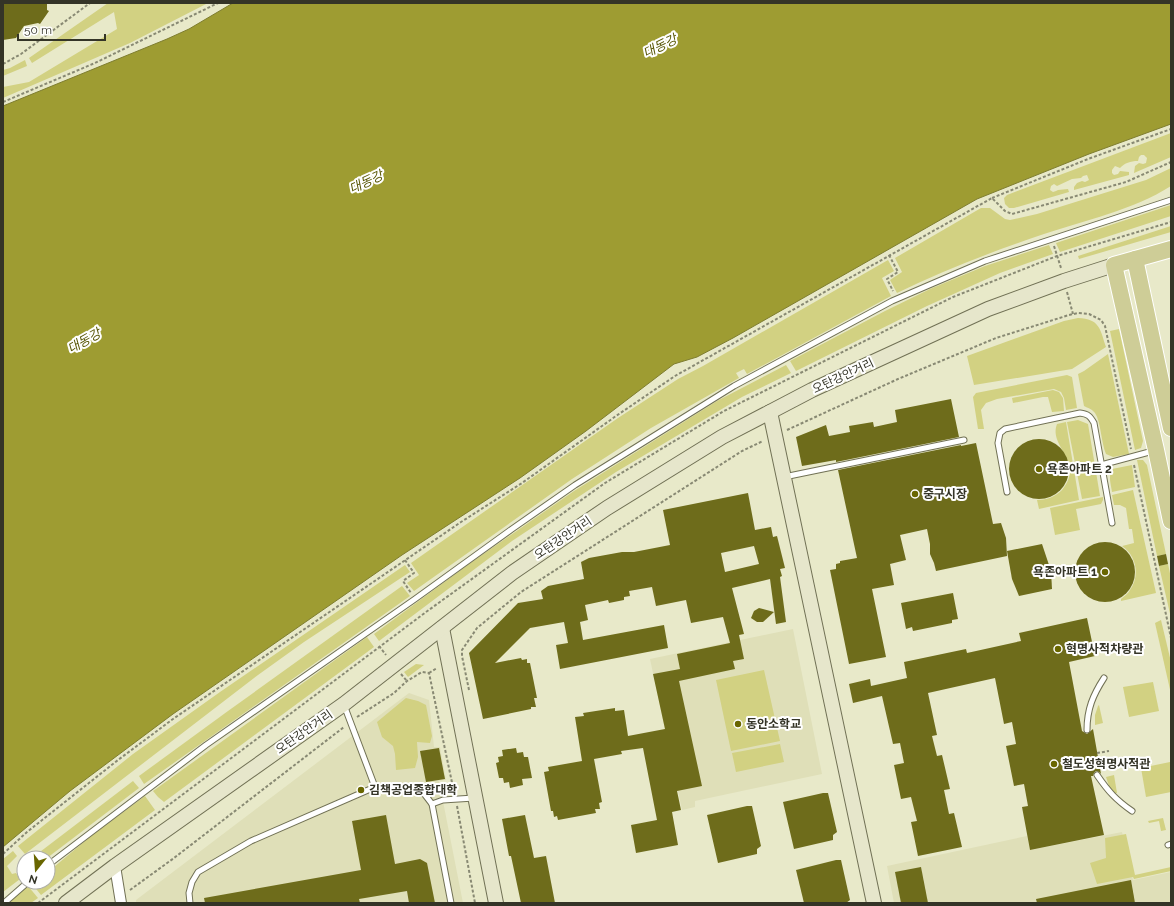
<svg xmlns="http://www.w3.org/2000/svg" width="1174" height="906" viewBox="0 0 1174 906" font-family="Raleway,'Noto Sans KR',sans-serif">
<rect width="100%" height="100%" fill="#e8e9c9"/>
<!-- built -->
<g fill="#dfdfb8">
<polygon points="793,629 822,774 695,801 695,807 682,810 650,659"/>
<polygon points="409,693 429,700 434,747 440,747 446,780 439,781 463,903 136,903 136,900"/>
<polygon points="1122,832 1133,880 1171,872 1171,903 894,903 887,866 1027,836 1030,850"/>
</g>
<!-- green -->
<g fill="#d2d182">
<polygon points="108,3 208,3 130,43 3,98 3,87 29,82 117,29 114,12 32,63 29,58"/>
<polygon points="25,60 27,66 3,76 3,70 10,68"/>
<path d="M1171,133V157L1134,173L1135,166L1139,163L1143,164L1146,163L1147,158L1144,155H1141L1139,157L1138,161C1130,161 1125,163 1120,168L1115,166L1112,170V173L1114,175L1118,174L1120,171L1129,172V175L1074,190V187L1077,183L1082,181L1085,182L1089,180L1087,175L1083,176L1081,178L1072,179L1057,186L1054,184L1051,186L1050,190L1053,192L1056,191L1058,190L1068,189L1069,192L1014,208H1009L1005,204L1004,198L1007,195Z"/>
<path d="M1171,168V186C1133,210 1086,220 1044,234C994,251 944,270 897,293L890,280L902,272L895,258L981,208H990L1005,219L1010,220L1037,214L1146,180Z"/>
<polygon points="1171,205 1171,216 1060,252 1056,243"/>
<polygon points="1171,226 1171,232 1079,259 1078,256"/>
<polygon points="1049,245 1053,254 1000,273 927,306 796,371 790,361 885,311 930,289 985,266"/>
<polygon points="888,260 894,271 882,278 891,296 747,374 744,369 736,373 739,378 651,428 572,479 414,591 407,583 419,575 411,563 618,418 678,379 703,366"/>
<path d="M1078,318C1100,319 1100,329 1106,347L1072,369L974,385L967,356L1064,321Z"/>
<polygon points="1119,329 1143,441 1141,448 1135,450 1110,331"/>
<path d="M1108,354L1129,454L1113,457L1106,454C1101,442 1101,422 1095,413C1092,409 1088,408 1084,406L1078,374L1084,371Z"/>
<polygon points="786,365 791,373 742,397 616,472 512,541 379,641 374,634 469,564 574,491 717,401"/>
<polygon points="1067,375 1072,377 1077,408 1066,410 1064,398 1061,392 1054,389 997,399 986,403 981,410 984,429 978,429 973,397 976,393"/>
<polygon points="1053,390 1059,392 1063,398 1064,411 1052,412 1048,397 1043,397 1013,403 1012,398"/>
<polygon points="1078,420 1088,424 1100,496 1082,499 1067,422"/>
<path d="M1066,422L1079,500L1039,509L1037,500C1046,500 1055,497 1062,490C1086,462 1048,447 1057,424Z"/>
<polygon points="1137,460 1143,460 1147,465 1166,554 1157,556"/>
<path d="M1132,465L1135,487L1112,492C1111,484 1108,477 1112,469Z"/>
<path d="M1133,490L1156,593L1121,601V599C1124,596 1128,594 1130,590C1140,576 1137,556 1122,546L1134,543L1132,529H1129L1126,508L1120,505H1114L1112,495Z"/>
<polygon points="1103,497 1103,500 1101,504 1076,509 1080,530 1055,535 1050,508"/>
<polygon points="1168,564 1171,578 1171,618 1159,566"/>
<polygon points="405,565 410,572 304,642 258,675 25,854 18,846 133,754 220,692"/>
<polygon points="402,586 410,596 144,784 139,776 228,711"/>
<polygon points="1161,620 1171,662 1171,694 1155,623"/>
<polygon points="367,637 374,647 164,802 158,797 153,791"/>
<polygon points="416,664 424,665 408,677 404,672"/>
<polygon points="764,670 780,741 731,751 716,680"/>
<polygon points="1153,682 1159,711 1129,717 1123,687"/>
<polygon points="406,698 418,701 426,705 432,736 430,743 417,742 418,757 415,768 396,770 395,754 393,746 382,737 377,722"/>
<polygon points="1099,705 1103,723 1095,725 1095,715 1098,706"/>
<polygon points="780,744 784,762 736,772 732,753"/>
<polygon points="1170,762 1171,792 1146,797 1141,768"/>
<polygon points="1114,775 1117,793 1115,793 1109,786 1106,777"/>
<polygon points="133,781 139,788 47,858 32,858"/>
<polygon points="145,796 155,810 41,895 33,885 36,882 48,882 48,872 91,836"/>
<polygon points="1163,818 1166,830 1161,831 1159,821 1149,823 1148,821"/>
<polygon points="1126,834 1135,875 1171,867 1171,871 1134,879 1133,877 1097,884 1090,863 1106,858 1105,838"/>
<polygon points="13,851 17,856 7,866 12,874 16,873 20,879 3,892 3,859"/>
<polygon points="28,886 38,898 31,903 8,903"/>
</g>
<!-- water -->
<polygon fill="#9e9c32" stroke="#7e7d2f" points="233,3 1171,3 1171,124 1089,154 977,199 733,338 697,357 674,364 586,431 520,478 402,555 173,714 70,791 3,847 3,106 167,39 189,29"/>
<!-- building -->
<g fill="#6e6c1b" fill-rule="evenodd">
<polygon points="3,3 47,3 47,10 49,11 40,24 38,23 24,26 16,38 3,40"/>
<polygon points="951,399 959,437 836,462 836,460 802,466 796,437 826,425 829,436 850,432 849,426 873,422 874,427 897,422 895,410"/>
<circle cx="1039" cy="469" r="30"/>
<polygon points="976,443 993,524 1001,523 1006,538 1007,556 936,571 934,563 930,554 930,544 927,529 900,535 906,560 890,564 894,585 872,589 886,657 849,664 830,570 836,569 836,564 840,563 840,561 857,558 838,470 961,445 961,446"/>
<path d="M748,493L755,530L771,527L773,537L777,536L785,568L780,569L782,576L780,577L786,622L776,624L770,579L732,588L744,634L739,635L744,659L733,661L735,669L679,681L702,786L677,791L681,810L672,812L678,845L636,853L631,825L657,820L643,748L621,751L622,754L594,759L602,802L599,803L600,809H595L596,813L558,820L557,816L554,817L553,811H551L544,772L549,771L548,767L582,761L575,717L584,716L583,713L615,708V711L624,710L628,736L665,729L653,674L680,669L677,654L730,643L723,617L691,623L686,600L656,606L652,587L629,591L630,596L624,597V600L609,603L608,600L585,605L588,620L580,622L583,640L664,625L668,648L560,669L556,645L568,643L564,622L530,628L495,663L521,658L522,660L527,659V663H530L537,698H534L536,707H531V709L483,719L469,653L518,603L543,599L541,591L548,586L584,579L581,562L589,558L622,552H634L670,545L663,510ZM754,546L759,564L725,572L721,553Z"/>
<circle cx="1105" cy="572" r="30"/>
<polygon points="1042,544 1051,571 1052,589 1019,596 1012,579 1007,551"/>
<polygon points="1166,554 1168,564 1159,566 1157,556"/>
<polygon points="953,593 958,619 952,620 952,623 913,631 912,627 906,629 901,603"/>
<polygon points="759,608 774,612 763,622 757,622 751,618 754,611"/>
<polygon points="1087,618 1095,656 1069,662 1082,731 1087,734 1093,729 1101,774 1099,772 1096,771 1094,773 1093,776 1091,776 1104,835 1030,850 1022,807 1028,806 1024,784 1014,786 1006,746 1016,744 1012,722 1004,724 995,678 928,693 937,735 932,736 937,756 942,755 950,789 944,790 949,814 954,813 962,847 918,856 911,822 917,821 911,797 901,799 894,765 904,763 900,743 893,744 882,696 853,703 849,684 870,679 871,686 907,678 904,662 966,649 967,653 1021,641 1019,633"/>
<polygon points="439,748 445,779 426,782 420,751"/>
<polygon points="516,748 517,753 523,752 524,757 528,757 532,778 522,779 523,785 510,788 509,782 504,783 503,778 499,778 496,763 499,762 498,757 503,756 502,750"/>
<polygon points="823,793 828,793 837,832 833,835 833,840 794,849 783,802"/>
<polygon points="747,806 752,806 761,846 757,849 757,854 718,863 707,815"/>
<polygon points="386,815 395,864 420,859 427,863 435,903 409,903 407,891 359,899 360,903 205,903 204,898 361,870 352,821"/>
<polygon points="525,815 534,858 546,856 555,903 521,903 511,856 509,856 502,819"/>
<polygon points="836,860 841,860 850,900 846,903 804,903 796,870"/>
<polygon points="921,867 928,903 901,903 895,872"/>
<polygon points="1131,880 1135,903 1037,903 1036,899"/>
</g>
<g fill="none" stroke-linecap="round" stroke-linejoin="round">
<defs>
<g id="lane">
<polyline points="1101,465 1153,451"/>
<polyline points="784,477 964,440"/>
<path d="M1007,492L998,443L1000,433L1005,429L1080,413C1088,414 1090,416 1094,423L1112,523"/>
<polyline points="344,705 375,787"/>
<path d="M1087,730C1087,709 1093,695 1104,678"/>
<path d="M1097,775C1108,791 1116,800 1132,811"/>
<polyline points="432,804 451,903"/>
<polyline points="1168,845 1171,844"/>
<polyline points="48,865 206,745 415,599 512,529 575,485 734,386 892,301 985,261 1171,200"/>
<polyline points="4,903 28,882"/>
<polyline points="190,903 189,893 192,882 198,872 251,841 375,787 419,787 432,804 443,800 474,798"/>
</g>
<polyline id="street" points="115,866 121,903"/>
<g id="secondary">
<polyline points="770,412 874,903"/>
<polyline points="442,628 496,903"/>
<polyline points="66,903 115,866 344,704 512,573 607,508 722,437 770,412 812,390 988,309 1064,281 1114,265"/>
</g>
<g id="primary">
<polyline points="1171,249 1114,265 1156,450 1171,521"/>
<polyline points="1135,259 1171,428"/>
</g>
</defs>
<!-- lane casing -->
<use href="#lane" stroke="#717155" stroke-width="7"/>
<!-- street casing -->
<use href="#street" stroke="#717155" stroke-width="12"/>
<!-- secondary casing -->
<use href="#secondary" stroke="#717155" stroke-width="16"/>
<!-- primary casing -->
<use href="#primary" stroke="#fff" stroke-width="18"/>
<!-- path -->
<g stroke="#888973" stroke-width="2" stroke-dasharray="3 2" stroke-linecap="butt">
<polyline points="3,64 21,54 90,3"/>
<polyline points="3,102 95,63 218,3"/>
<polyline points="992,198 1088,159 1171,129"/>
<polyline points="1054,246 1061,268"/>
<polyline points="889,255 898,272 887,279 893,291"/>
<polyline points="1067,292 1073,314"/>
<polyline points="787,430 898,379 996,338 1069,315 1078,313 1089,314 1101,320 1105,326 1131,449"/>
<polyline points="1134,465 1171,638"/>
<polyline points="405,560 414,573 403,581 411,593"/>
<polyline points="379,646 386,655"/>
<polyline points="429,673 437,668"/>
<polyline points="401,674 407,681"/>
<polyline points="469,690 462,656 462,650 477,628 521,592 742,451 763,441"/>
<polyline points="357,717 394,693 407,681 422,672 429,673 454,792"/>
<polyline points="1097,753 1109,751"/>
<polyline points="457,806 475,903"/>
<polyline points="3,854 27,832 118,760 173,719 461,522 522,483 616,416 675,376 992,198 1005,211 1012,214 1126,182 1171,162"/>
<polyline points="130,890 174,858 344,727"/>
<polyline points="38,903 426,612 605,483 724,411 953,297 1057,256 1171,222"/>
</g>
<!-- lane -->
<use href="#lane" stroke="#fff" stroke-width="5"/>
<!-- street -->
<use href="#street" stroke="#fff" stroke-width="10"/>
<!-- secondary -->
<use href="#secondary" stroke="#e6e6cb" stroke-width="14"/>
<!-- primary -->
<use href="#primary" stroke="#cecd97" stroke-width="16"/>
</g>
<!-- markers -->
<g fill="#696600" stroke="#fff" stroke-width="1.5">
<circle cx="1039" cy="469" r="4"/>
<circle cx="915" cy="494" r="4"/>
<circle cx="1105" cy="572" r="4"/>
<circle cx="1058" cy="649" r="4"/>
<circle cx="738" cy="724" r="4"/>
<circle cx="1054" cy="764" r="4"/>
<circle cx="361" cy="790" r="4"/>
</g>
<g text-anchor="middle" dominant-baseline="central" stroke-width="4" stroke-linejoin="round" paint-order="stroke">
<!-- street labels -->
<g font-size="12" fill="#343427" stroke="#fff">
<text transform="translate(843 376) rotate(-25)">오탄강안거리</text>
<text transform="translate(563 538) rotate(-34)">오탄강안거리</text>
<text transform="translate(304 732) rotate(-35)">오탄강안거리</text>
</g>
<!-- poi labels -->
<g font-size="12" font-weight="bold" fill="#343427" stroke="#fff" text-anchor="start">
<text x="1047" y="469">욕존아파트 2</text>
<text x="923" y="494">중구시장</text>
<text x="1097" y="572" text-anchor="end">욕존아파트 1</text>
<text x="1066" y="649">혁명사적차량관</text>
<text x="746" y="724">동안소학교</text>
<text x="1062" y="764">철도성혁명사적관</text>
<text x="369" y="790">김책공업종합대학</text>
</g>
<!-- water labels -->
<g font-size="13" font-style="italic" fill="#595707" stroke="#fff">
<text transform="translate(660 46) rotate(-26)">대동강</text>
<text transform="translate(366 182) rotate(-25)">대동강</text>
<text transform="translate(84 341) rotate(-30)">대동강</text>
</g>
</g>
<!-- border -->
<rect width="1174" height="906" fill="none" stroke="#343427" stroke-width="8"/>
<!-- north arrow -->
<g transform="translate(36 870) rotate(197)"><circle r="19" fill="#ffffff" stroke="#aeaea9"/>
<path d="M0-3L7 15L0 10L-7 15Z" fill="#696600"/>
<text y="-6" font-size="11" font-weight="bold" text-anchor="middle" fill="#343427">N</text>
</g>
<!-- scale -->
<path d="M18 34v6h87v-6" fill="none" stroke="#343427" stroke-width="2"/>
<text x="24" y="34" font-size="12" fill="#343427" stroke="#ffffff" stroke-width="3" paint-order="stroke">50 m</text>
</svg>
